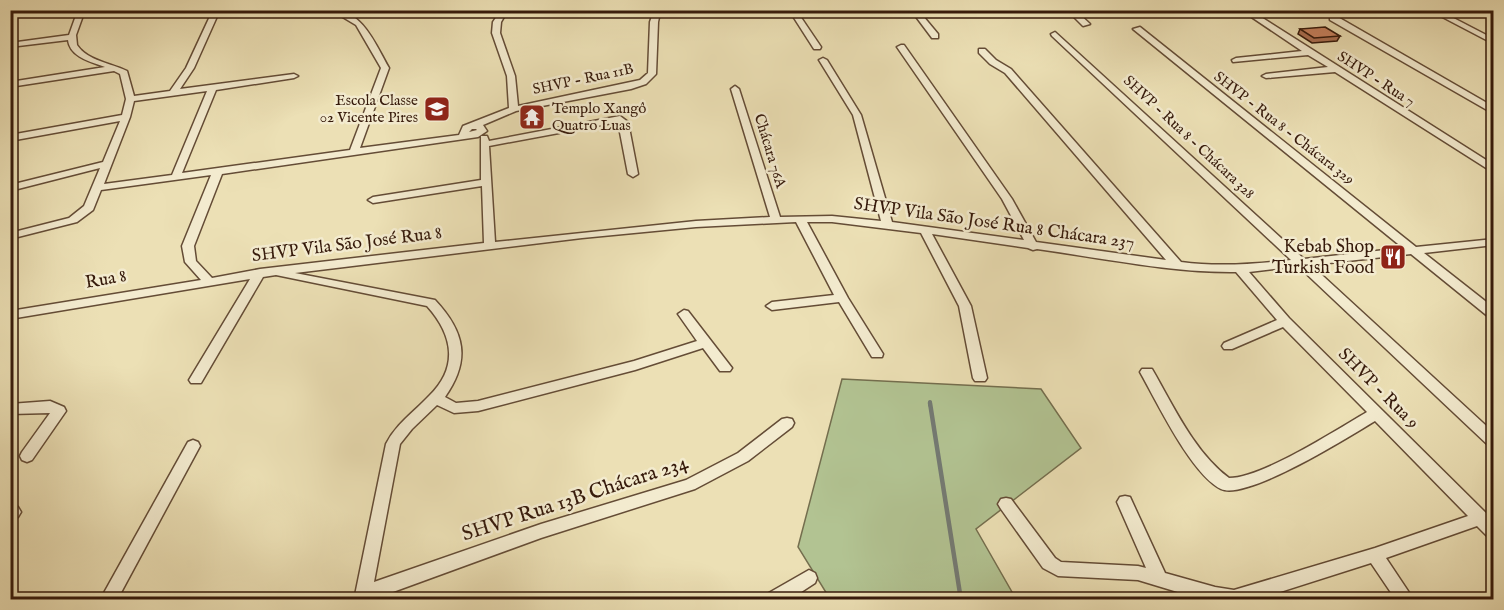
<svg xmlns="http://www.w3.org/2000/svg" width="1504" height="610" viewBox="0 0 1504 610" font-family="'IM FELL English',serif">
<rect width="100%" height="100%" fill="#ece0b5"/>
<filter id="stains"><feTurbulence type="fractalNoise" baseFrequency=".00333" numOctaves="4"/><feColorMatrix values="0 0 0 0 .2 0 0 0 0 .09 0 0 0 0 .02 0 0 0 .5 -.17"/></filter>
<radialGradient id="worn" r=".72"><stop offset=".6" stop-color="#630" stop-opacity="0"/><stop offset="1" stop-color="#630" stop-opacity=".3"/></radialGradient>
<!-- green -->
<polygon fill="#b2c392" stroke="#746e4e" stroke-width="1.5" points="842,379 1041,389 1081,448 976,529 1016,599 830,599 798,547"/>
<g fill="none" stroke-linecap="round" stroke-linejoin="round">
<!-- stream-far1 -->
<polyline stroke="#747a73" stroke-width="4" points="930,402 930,405"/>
<!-- stream -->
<polyline stroke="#747a73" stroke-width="4.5" points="930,403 961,600"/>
<defs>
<g id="minor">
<path d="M78,10H85L76,35L77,45C88,61 111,63 127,71L134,96L170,91L186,68L212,12L185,10H228L219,12L194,68L180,89L294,74L298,76L294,78L216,90L182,173L350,150L381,68L356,25L331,10C363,10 375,44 389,68L360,148L459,135L463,126L509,108L507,76L492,33L493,22L501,10H508L501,22L500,33L515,76L518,106L640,80L648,73L650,22L653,13L644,10L741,11L745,13L741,15L690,16L660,13L658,22L656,74L646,84L631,89L516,111L483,125L487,131L478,137L222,174L194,246L196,261L212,278L260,269L484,243L482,186L373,203L368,200L373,197L481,180V136H487L489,141L620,116L628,122L638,174L633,177L628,174L618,122L489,146L495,242L696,221L770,217L731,89L735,86L739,89L780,217L832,216L881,221L853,115L819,60L823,58L827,60L861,115L892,222L1024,240L1002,199L897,47L901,45H904L1012,199L1036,242L1166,260L1005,73L990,64L979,53V49H985L996,60L1011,69L1181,262C1218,267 1254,264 1291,260L1052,36L1051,34L1055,32L1304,259L1403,248L1133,29L1140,27L1416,247L1494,239V245L1424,253L1494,308V319L1490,318L1411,254L1311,265L1494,433V447L1489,446L1298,266L1249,272L1289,318L1494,521V539L1488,537L1477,526L1386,558L1414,600H1396L1371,563L1255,600H1204L1138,580L1058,576L1043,568L1001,509L998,504L1001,499L1006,498L1011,499L1055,558L1061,562L1138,566L1146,568L1117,502L1120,497L1125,496L1130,497L1165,573L1215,587L1234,590L1375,548L1468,516L1375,421C1350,436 1247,501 1221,489C1191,474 1157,402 1140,372L1142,369H1152C1173,405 1194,452 1229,478C1262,478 1336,430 1367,412L1283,327L1232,349H1224L1222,346L1224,343L1277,320L1236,272C1173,273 1101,258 1037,249L1033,250L1028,248L932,234L971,306L987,378L985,381H975L973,378L959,306L921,233L832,222H807L848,298L883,354L882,357H872L839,302L772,310L766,306L772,302L834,295L796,222L696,227L582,238L295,273L435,300C465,332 471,360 445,397L456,403L478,401L634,361L697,341L678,314L684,310L688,311L732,368L730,371H720L703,348L635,370L478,411L454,413L437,405L412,429L400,444L374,582L541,524L686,480L738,453L782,419L787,418L792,419L794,423L792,427L748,461L695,489L541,538L371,600H354L386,444C396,424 414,412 429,396C459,367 453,335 427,306L276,275L263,277L201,383H191L189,380L250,279L10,319V311L201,280L185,262L182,246L211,175L101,190L93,210L77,222L10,239V233L69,218L84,206L100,168L10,191V185L103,162L120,121L10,141V135L122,115L126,99L120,74L114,71L10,87V82L105,67C91,62 70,57 68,40L10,47V43L69,35ZM207,91L172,175L104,184L130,117L134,101ZM472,129H476L477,130L469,132Z"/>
<polygon points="789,10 796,10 821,47 820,49 814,49"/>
<polygon points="911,10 918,10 938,34 938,38 932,38"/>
<polygon points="1067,10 1075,10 1090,24 1083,26"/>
<polygon points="1196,10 1203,10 1204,11 1200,13"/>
<polygon points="1241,10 1250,10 1494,165 1494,173 1335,72 1266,78 1262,76 1266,74 1328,67 1308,55 1233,62 1232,60 1236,58 1302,51"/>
<polygon points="1429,10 1438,10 1494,39 1494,44"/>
<polygon points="1330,16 1336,16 1494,107 1494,114 1330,20"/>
<polygon points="50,401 64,407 66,411 32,460 27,462 22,460 20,456 22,452 50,413 10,414 10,404"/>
<polygon points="193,440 198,442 200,446 117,600 100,600 188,442"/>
<polygon points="13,505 18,507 21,512 18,517 10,520 10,506"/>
<polygon points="809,570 815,573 817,578 815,583 789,600 765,600 767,594"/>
</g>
</defs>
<!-- minor casing -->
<use href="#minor" stroke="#644c36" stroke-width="3"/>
<!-- minor -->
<use href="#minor" fill="#f3ebcf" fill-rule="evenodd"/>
</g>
<!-- wall -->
<polygon fill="#ac7052" stroke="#361a0b" stroke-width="1.5" points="1300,29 1340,36 1337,41 1312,43 1298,34"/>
<!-- building -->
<polygon fill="#c8825f" stroke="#361a0b" stroke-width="1.5" points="1325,27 1340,36 1314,38 1300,29"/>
<!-- icons -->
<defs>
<symbol id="school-square" viewBox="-11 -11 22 22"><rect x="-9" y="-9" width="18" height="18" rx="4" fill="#8f2418" stroke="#f3ebcf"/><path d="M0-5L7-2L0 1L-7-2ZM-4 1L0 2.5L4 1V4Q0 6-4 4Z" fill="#fff"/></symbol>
<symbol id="temple-square" viewBox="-11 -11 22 22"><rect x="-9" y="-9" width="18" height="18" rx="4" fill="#8f2418" stroke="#f3ebcf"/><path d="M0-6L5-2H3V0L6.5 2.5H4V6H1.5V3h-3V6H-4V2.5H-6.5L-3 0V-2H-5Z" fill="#fff"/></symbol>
<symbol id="restaurant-square" viewBox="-11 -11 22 22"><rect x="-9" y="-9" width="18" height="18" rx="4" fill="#8f2418" stroke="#f3ebcf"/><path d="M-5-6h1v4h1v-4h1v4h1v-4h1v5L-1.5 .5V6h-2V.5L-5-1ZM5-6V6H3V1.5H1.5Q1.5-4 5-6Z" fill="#fff"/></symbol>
</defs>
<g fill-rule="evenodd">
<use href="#school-square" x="422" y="94" width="30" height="30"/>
<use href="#temple-square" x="517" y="102" width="30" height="30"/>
<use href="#restaurant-square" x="1378" y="242" width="30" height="30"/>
</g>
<g text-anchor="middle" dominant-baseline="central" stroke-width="5" stroke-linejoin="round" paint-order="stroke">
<!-- far-street labels -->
<g font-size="15" fill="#361a0b" stroke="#f3ebcf">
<text transform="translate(583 79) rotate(-12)">SHVP - Rua 11B</text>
<text transform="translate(1376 79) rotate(33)">SHVP - Rua 7</text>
<text transform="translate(1284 128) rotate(38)">SHVP - Rua 8 - Chácara 329</text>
<text transform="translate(1189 137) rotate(43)">SHVP - Rua 8 - Chácara 328</text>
<text transform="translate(770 151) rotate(73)">Chácara 76A</text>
</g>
<!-- far-poi labels -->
<g font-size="15" fill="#361a0b" stroke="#f3ebcf" text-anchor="end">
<text x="418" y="100">Escola Classe<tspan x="418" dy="17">02 Vicente Pires</tspan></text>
<text x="552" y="108" text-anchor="start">Templo Xangô<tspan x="552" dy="17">Quatro Luas</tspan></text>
</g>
<!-- street labels -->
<g font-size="18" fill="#361a0b" stroke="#f3ebcf">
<text transform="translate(994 224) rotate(8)">SHVP Vila São José Rua 8 Chácara 237</text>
<text transform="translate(347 245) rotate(-7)">SHVP Vila São José Rua 8</text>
<text transform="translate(106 280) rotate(-10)">Rua 8</text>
<text transform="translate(1378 389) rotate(45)">SHVP - Rua 9</text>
</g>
<!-- poi labels -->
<g font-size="18" fill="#361a0b" stroke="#f3ebcf" text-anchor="end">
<text x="1374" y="247">Kebab Shop<tspan x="1374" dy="21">Turkish Food</tspan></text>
</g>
<!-- near-street labels -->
<g font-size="21" fill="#361a0b" stroke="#f3ebcf">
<text transform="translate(575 499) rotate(-18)">SHVP Rua 13B Chácara 234</text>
</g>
</g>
<!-- margin -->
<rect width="1504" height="610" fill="none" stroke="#ece0b5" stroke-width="36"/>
<rect x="12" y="12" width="1480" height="586" fill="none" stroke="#361a0b" stroke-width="3"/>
<rect x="18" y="18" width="1468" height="574" fill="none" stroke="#361a0b" stroke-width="1.5"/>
<rect width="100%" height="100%" filter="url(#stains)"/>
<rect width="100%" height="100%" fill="url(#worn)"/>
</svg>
